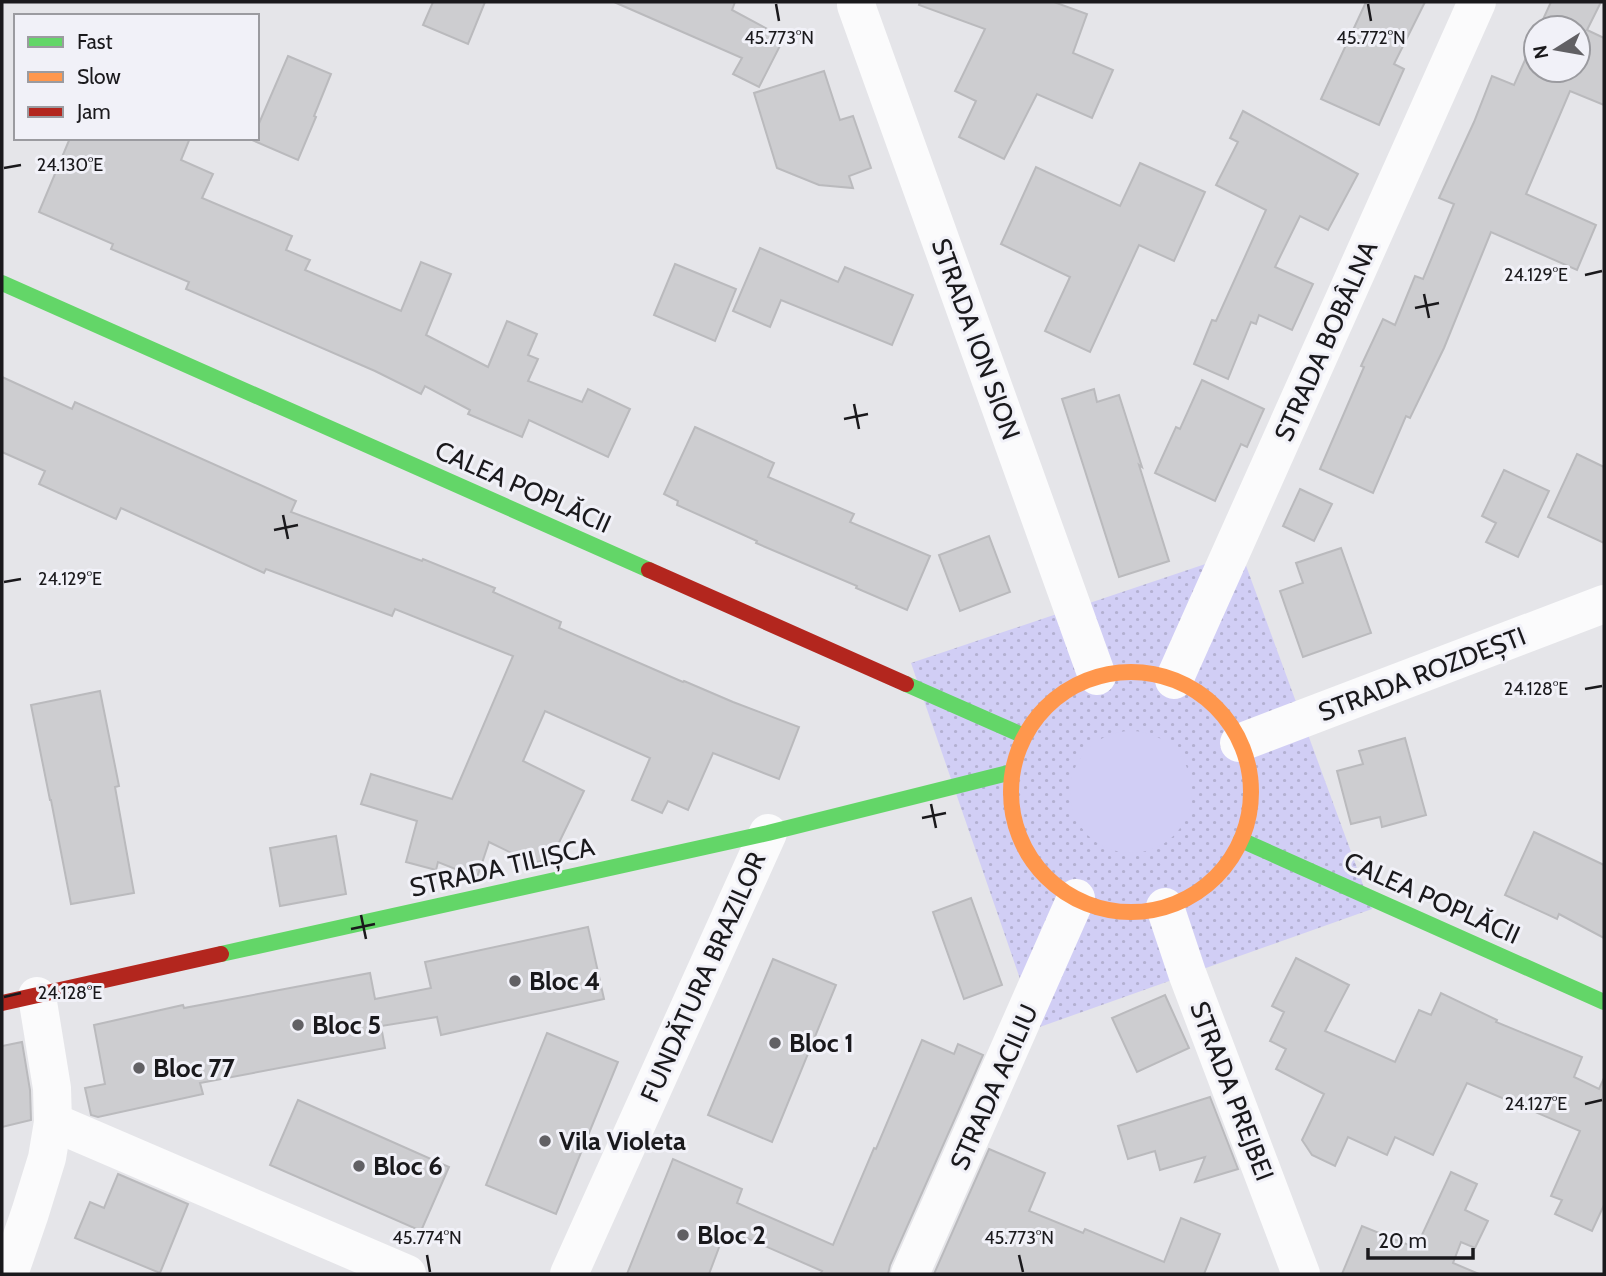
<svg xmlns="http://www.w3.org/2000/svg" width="1606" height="1276" viewBox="0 0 1606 1276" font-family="Cabin,sans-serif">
<defs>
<pattern id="grass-dots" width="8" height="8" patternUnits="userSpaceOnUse" patternTransform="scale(1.75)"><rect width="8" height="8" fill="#d1cef5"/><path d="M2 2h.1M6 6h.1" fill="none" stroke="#b3b0d1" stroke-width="1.8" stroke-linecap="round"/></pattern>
</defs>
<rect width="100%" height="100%" fill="#e5e5e9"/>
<!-- grass -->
<polygon fill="url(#grass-dots)" points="1241,552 1372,909 1037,1028 911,663"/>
<!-- garden -->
<circle fill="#d1cef5" cx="1131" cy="792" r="61"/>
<!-- building -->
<g fill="#cdcdd0" stroke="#bababd" stroke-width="2">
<polygon points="433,2 485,2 468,44 423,25"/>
<polygon points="614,2 735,2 732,10 784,38 759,87 733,74 742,58"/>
<polygon points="920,2 1054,2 1087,14 1073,53 1113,70 1092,118 1037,94 1004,159 959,137 976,101 955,91 985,29 919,5"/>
<polygon points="1366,2 1425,2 1394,64 1404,69 1379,125 1321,99"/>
<polygon points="1551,2 1601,2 1587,30 1604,38 1604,105 1570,91 1526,194 1596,225 1577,270 1491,232 1444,348 1410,418 1406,416 1373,493 1320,469 1364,367 1361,366 1383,319 1395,325 1415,276 1423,279 1454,204 1439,198 1474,122 1492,76 1514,85 1536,35 1536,70 1578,70 1578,28 1539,28"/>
<polygon points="288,56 331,74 314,116 316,117 298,160 252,140 253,138 257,138 257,128"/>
<polygon points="824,71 840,120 853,116 871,168 849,176 853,188 819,185 777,168 754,93"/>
<polygon points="1243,111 1358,174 1328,230 1300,216 1275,267 1313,284 1292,330 1259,315 1256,324 1251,322 1228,379 1194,364 1212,320 1216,321 1266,210 1216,185 1238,142 1230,138"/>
<polygon points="70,138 190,138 181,160 213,174 202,198 292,236 286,250 310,260 305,270 401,311 421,262 451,274 426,335 488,367 507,321 537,334 528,355 538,359 528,381 582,402 588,389 630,409 608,457 529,420 522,437 468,414 470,410 425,386 421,394 375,371 186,289 189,282 111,249 113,244 39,212"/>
<polygon points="1140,163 1205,192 1174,261 1139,245 1090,352 1045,331 1070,277 1001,244 1036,167 1120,206"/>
<polygon points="760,248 838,282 845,267 913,295 892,345 781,300 770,327 733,311"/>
<polygon points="675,264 736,289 715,341 654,315"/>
<polygon points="2,377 72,409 75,402 296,501 291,512 422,561 423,559 495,588 493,592 561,622 559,628 683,682 684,681 733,702 799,727 779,779 713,753 688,810 668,801 662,813 632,800 650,758 545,711 523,761 584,791 551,859 532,863 489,842 478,875 473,876 438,862 436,870 406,862 417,821 361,804 371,774 452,799 513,656 395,609 392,616 266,569 264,573 121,508 116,519 39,484 45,471 2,452"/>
<polygon points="1202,380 1264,409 1247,447 1241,444 1215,501 1155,473 1176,427 1180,429"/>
<polygon points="1094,389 1097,402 1119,395 1142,467 1139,465 1169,561 1119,577 1062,399"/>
<polygon points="695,427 774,463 768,477 854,514 850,522 930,556 907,610 856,588 857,586 756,543 757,541 677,505 678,501 664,494"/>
<polygon points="1577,454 1604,467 1604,543 1548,517"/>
<polygon points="1504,470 1549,491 1518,557 1486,542 1496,523 1482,516"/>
<polygon points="1300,489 1332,504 1314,541 1283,526"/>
<polygon points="989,536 1010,592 960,611 939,555"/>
<polygon points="1341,548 1371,633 1303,657 1280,591 1303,583 1296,563"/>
<polygon points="100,691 119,786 115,787 134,893 71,904 51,800 50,800 31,705"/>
<polygon points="1405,738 1426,815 1382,827 1380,817 1351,824 1337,771 1363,764 1359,751"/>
<polygon points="1534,832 1604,865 1604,938 1559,914 1557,919 1505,895"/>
<polygon points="336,836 346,894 280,906 270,848"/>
<polygon points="971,898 1002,985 964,999 933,912"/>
<polygon points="588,927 604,999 441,1035 437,1017 381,1026 385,1048 200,1083 203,1094 98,1117 91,1115 85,1088 105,1084 94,1025 183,1005 184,1008 370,973 375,999 431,988 425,962"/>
<polygon points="1296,958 1349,985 1325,1031 1395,1062 1419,1010 1431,1015 1441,993 1497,1020 1496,1022 1582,1057 1574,1077 1599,1089 1604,1078 1604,1205 1592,1231 1555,1214 1562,1200 1551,1196 1580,1131 1467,1083 1433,1155 1395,1137 1387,1155 1348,1137 1335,1166 1312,1155 1302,1140 1324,1094 1276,1069 1286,1049 1270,1041 1284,1012 1272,1006"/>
<polygon points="773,959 836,985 772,1142 708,1115"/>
<polygon points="1165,995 1189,1048 1137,1072 1112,1018"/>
<polygon points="547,1033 618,1062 556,1214 486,1185"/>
<polygon points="922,1040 954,1054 958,1044 983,1055 890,1265 888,1274 820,1274 822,1271 726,1229 709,1274 627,1274 673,1159 742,1189 737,1203 833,1245 874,1148 876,1149"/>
<polygon points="22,1042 30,1090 31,1120 2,1127 2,1046"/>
<polygon points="1210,1097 1238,1169 1195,1182 1205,1157 1160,1170 1155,1151 1128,1159 1118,1126"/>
<polygon points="298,1100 449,1167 421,1231 270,1165"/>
<polygon points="989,1149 1045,1173 1029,1211 1083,1233 1085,1229 1164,1262 1181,1218 1220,1234 1204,1274 934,1274"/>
<polygon points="1451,1172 1477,1184 1465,1210 1488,1221 1475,1248 1461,1242 1453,1263 1479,1274 1342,1274 1362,1226 1416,1248"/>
<polygon points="118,1174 188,1204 160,1273 75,1238 90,1202 104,1208"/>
</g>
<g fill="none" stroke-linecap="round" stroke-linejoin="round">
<!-- street -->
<g stroke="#fbfbfc" stroke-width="38">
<polyline points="857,2 856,5 1097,676"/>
<polyline points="1174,680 1477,2"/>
<polyline points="1239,743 1604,604"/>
<polyline points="1165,907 1187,973 1301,1274"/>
<polyline points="53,1122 407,1274"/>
<polyline points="9,1274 30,1213 47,1158 53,1122 52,1088 37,996"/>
<polyline points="569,1274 768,833"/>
<polyline points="910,1274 1076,898"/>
</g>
<!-- fast -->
<g stroke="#63d668" stroke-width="16">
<polyline points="2,283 649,570"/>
<polyline points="906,684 1024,736"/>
<polyline points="1241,840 1604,1002"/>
<polyline points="221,954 768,833 1012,772"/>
</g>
<!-- slow -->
<circle stroke="#ff974d" stroke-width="16" cx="1131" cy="792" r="120"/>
<!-- jam -->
<g stroke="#b3261e" stroke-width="16">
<polyline points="649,570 906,684"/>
<polyline points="2,1003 221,954"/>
</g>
</g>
<!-- ticks -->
<path fill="none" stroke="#1a191c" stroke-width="2.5" d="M776,4L779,21M1368,4L1371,21M4,168L21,165M1585,275L1602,271M1424,294L1429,318M1415,308L1439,303M854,404L859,429M844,419L868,414M283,515L288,539M274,530L298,525M4,582L21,579M1585,689L1602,686M931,804L936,828M922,818L946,813M361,915L366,939M351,929L375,924M4,997L21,993M1585,1104L1602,1100M427,1255L430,1272M1019,1255L1023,1272"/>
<!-- markers -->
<g fill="#616064" stroke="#f1f1f8" stroke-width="2.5">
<circle cx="515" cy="981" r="7"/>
<circle cx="298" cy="1025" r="7"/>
<circle cx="775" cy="1043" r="7"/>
<circle cx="139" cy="1068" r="7"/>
<circle cx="545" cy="1141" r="7"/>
<circle cx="359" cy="1166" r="7"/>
<circle cx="683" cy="1235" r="7"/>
</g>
<g text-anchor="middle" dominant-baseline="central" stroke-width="6" stroke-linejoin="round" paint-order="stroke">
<!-- street labels -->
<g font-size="26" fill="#1a191c" stroke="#f1f1f8">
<text transform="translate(976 339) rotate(70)">STRADA ION SION</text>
<text transform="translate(1326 341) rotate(-66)">STRADA BOBÂLNA</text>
<text transform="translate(523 487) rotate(24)">CALEA POPLĂCII</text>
<text transform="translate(1422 674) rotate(-21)">STRADA ROZDEȘTI</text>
<text transform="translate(502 867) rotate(-13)">STRADA TILIȘCA</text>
<text transform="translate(1432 898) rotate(24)">CALEA POPLĂCII</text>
<text transform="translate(703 977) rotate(-66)">FUNDĂTURA BRAZILOR</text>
<text transform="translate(994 1087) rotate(-66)">STRADA ACILIU</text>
<text transform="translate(1232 1091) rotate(69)">STRADA PREJBEI</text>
</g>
<!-- poi labels -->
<g font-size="26" font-weight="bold" fill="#1a191c" stroke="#f1f1f8" text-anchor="start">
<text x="529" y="981">Bloc 4</text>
<text x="312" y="1025">Bloc 5</text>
<text x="789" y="1043">Bloc 1</text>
<text x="153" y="1068">Bloc 77</text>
<text x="559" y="1141">Vila Violeta</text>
<text x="373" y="1166">Bloc 6</text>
<text x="697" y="1235">Bloc 2</text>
</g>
</g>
<g font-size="18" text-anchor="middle" fill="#1a191c" stroke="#f1f1f8" stroke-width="6" stroke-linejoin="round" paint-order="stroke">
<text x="1371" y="44">45.772°N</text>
<text x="779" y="44">45.773°N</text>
<text x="70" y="171">24.130°E</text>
<text x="1536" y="281">24.129°E</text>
<text x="70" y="585">24.129°E</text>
<text x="1536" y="695">24.128°E</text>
<text x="70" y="999">24.128°E</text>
<text x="1536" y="1110">24.127°E</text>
<text x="427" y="1244">45.774°N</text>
<text x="1019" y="1244">45.773°N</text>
</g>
<!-- border -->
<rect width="1606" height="1276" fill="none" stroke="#1a191c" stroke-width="7"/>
<!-- legend -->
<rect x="14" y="14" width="245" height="126" fill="#f1f1f8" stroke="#9b9ba0" stroke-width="2"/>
<rect x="28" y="37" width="35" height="10" fill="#63d668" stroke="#9b9ba0" stroke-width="2"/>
<text x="77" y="49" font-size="21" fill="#1a191c">Fast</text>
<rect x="28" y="72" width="35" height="10" fill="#ff974d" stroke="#9b9ba0" stroke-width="2"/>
<text x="77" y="84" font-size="21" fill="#1a191c">Slow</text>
<rect x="28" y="107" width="35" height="10" fill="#b3261e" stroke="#9b9ba0" stroke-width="2"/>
<text x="77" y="119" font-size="21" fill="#1a191c">Jam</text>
<!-- north arrow -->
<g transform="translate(1557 49) rotate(259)"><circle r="33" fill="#f1f1f8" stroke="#9b9ba0" stroke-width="2"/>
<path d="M0-5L12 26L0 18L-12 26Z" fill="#616064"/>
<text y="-10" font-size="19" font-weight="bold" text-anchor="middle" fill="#1a191c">N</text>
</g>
<!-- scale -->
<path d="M1368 1248v10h105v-10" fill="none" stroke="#1a191c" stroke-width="3.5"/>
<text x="1378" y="1248" font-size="21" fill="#1a191c" stroke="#f1f1f8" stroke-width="5" paint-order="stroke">20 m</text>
</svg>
